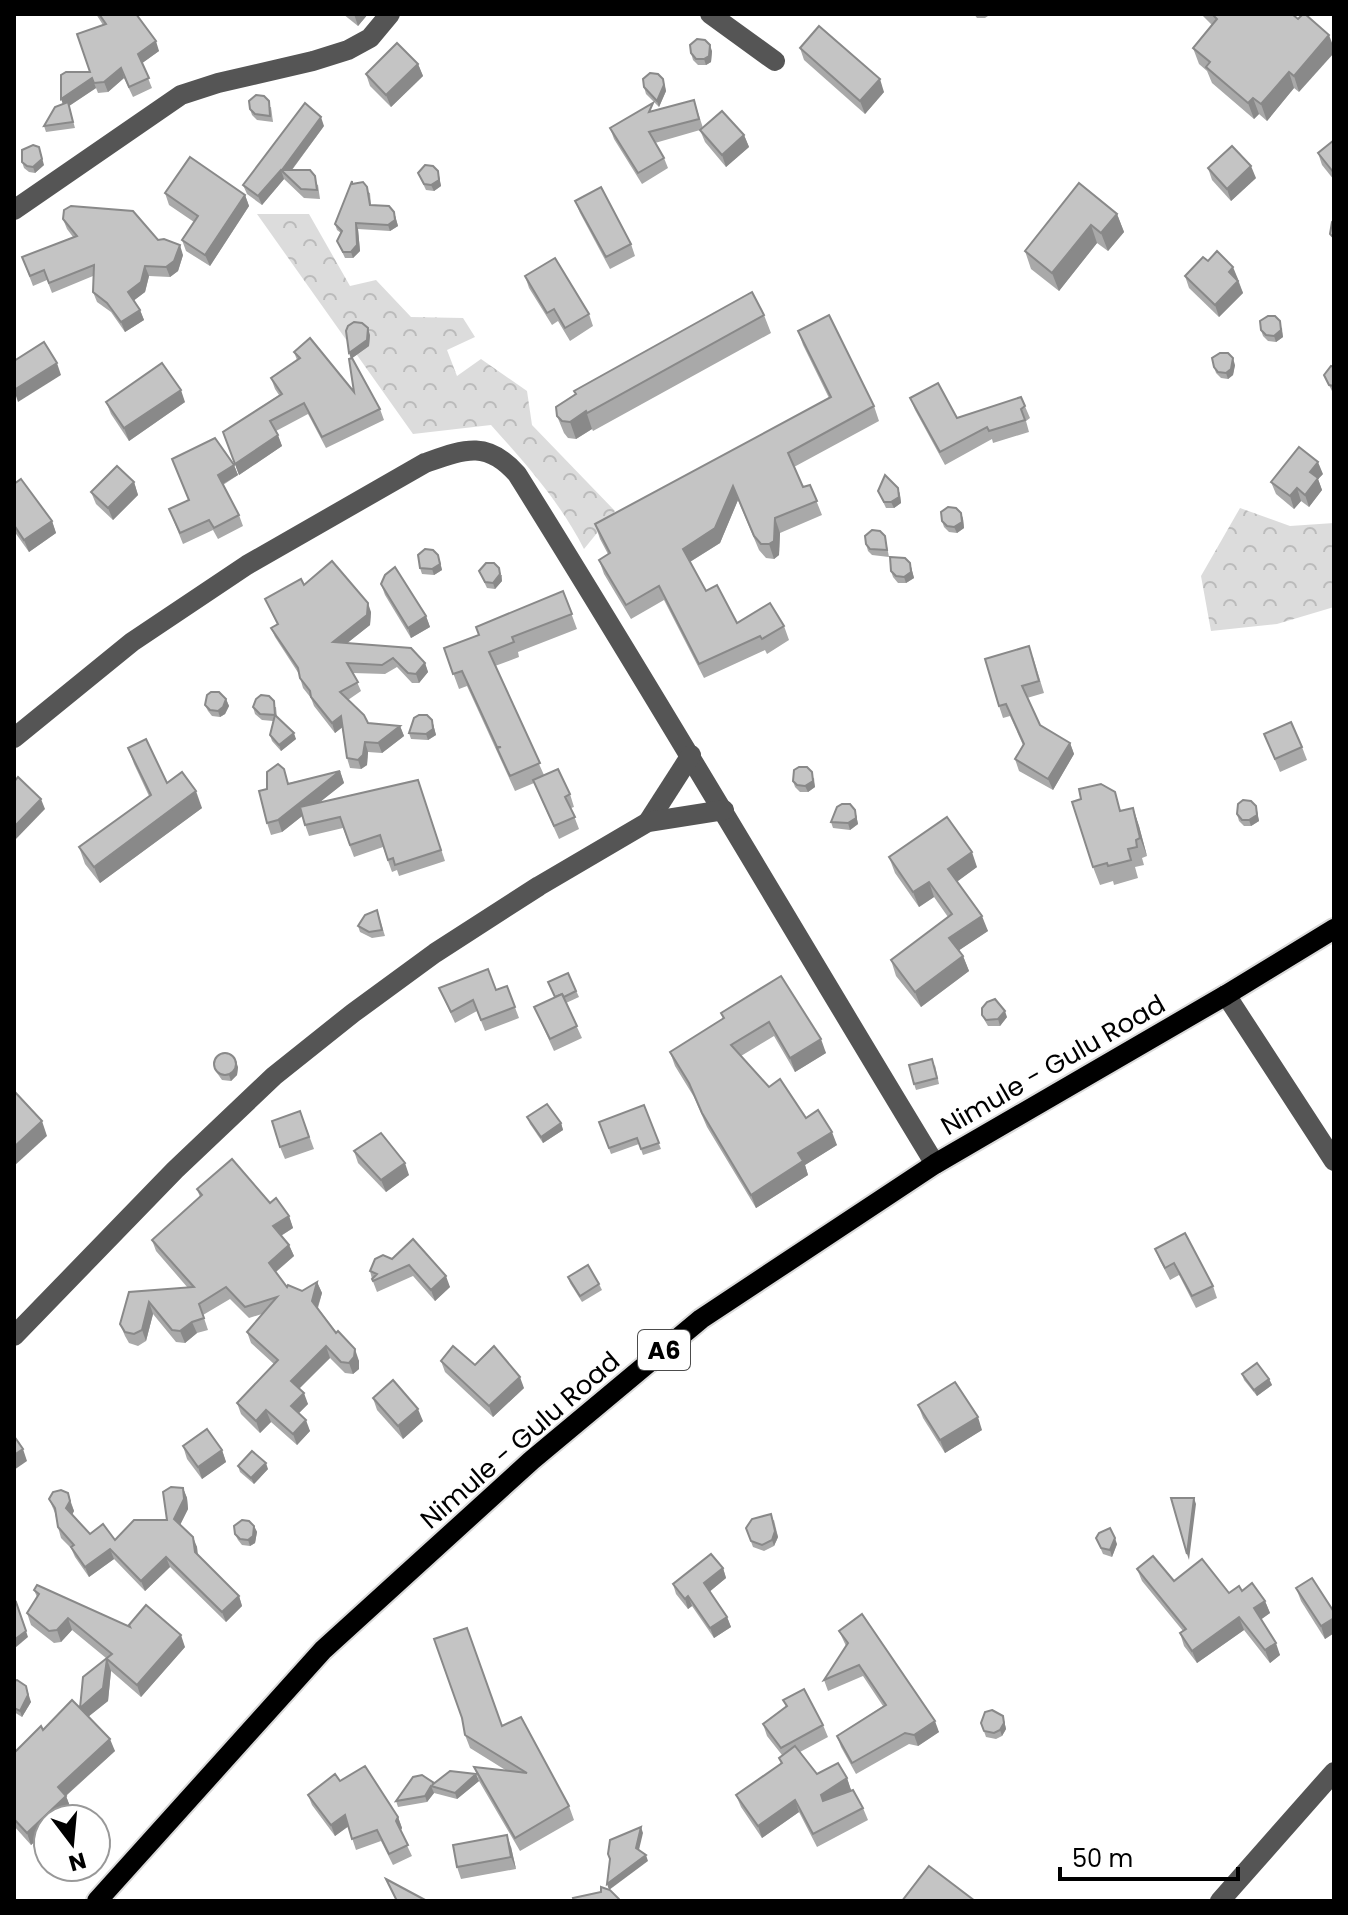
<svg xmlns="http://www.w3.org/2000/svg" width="1348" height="1915" viewBox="0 0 1348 1915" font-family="Poppins,sans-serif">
<defs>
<pattern id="forest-crowns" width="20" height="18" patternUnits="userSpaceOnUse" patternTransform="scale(2)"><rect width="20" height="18" fill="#dcdcdc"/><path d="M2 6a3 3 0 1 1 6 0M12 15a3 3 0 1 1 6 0" fill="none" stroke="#bbb"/></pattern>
</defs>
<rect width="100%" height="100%" fill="#fff"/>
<!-- forest -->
<g fill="url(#forest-crowns)">
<path d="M257,214H309L350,286L376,280L411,317L463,318L475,337L447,350L457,376L481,359L527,391L532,425L615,511L584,549C560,502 526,464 491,425L413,434Z"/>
<polygon points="1240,508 1290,526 1334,523 1334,607 1277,624 1211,631 1201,576"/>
</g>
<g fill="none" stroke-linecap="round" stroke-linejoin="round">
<defs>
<polyline id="major" points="97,1901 323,1650 532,1460 701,1319 935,1164 1226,995 1334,929"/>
</defs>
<!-- major casing -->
<use href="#major" stroke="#dbdbdb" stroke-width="24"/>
<!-- minor -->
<g stroke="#555" stroke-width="20">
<polyline points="710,14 775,61"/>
<polyline points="14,210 181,95 218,83 313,61 348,50 370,38 390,14"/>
<path d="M14,738L132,642L247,565L425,463C465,449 487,440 517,474C660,702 795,934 935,1164"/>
<polyline points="648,822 691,755"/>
<polyline points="1226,995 1334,1161"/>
<polyline points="14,1336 175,1170 274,1076 353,1013 435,953 539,886 648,822 724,810"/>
<polyline points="1220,1901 1334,1772"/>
</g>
<!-- major -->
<use href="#major" stroke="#000" stroke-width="20"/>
</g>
<!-- wall -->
<g fill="#a9a9a9">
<polygon points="96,14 136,14 159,51 142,63 152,88 133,97 124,78 108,92 98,93 96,88 69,106 75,128 46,132 44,126 63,104 61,99 90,72 103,25"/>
<polygon points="343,14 368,14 358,26"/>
<polygon points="974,14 991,14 985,18 977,18"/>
<polygon points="1201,14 1292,14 1299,92 1294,88 1267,121 1259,114 1254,119 1212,83 1207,71 1199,64 1193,48 1212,25"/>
<polygon points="800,48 884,92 865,114 804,60"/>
<polygon points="712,51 711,62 706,65 698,65 693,60 691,53"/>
<polygon points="418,64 423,76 391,107 370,86 366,74"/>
<polygon points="665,85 666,91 659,107 646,94 644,87"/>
<polygon points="694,100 703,128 744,135 749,147 726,167 705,142 700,130 655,143 664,158 668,168 642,184 614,139 610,128 655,110"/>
<polygon points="271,107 273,122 257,120 252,115 250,109"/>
<polygon points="324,126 292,170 318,185 320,199 304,198 284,179 262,205 247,194 243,185"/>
<polygon points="1334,140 1334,180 1322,165 1318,153"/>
<polygon points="22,162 44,165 35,173 29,172 24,168"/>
<polygon points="1208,168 1256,178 1231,201 1212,180"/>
<polygon points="438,171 441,186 434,191 426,190 418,173"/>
<polygon points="352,181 353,184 370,193 371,205 394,212 398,226 390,231 358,229 360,251 353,258 345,258 337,241 341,233 337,230 335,224"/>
<polygon points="165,193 245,195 249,206 210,266 186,251 182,240 194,222 169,205"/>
<polygon points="575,201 631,244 635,256 610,269 580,213"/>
<polygon points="1117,214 1124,232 1108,251 1097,243 1059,291 1031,269 1025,251"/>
<polygon points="63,219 158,240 183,255 178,271 170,277 149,276 145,292 134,300 140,310 144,320 125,332 111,312 97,302 93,292 93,276 52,293 47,280 33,286 22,257 73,237 67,229"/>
<polygon points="1208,261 1238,279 1243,293 1219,317 1189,288 1185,276"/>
<polygon points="525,276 589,314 593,326 570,341 558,321 552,325 529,288"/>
<polygon points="764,315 771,333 593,431 592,429 576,439 568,438 564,433 557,416"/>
<polygon points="1282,328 1283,337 1276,342 1268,341 1263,336 1261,330"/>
<polygon points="798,331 874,406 879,421 794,467 803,487 810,485 822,515 780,533 779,555 774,559 766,558 759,550 738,500 720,543 690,562 706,591 737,623 784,626 789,640 767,654 765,650 704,678 664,600 631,619 604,574 599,560 608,554 600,539 595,524 829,398 803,345"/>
<polygon points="370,335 369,346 352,358 380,409 384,420 326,448 308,414 276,431 282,446 239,475 223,432 279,395 275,389 271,378 297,360 294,352 354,392 351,358"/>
<polygon points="1235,365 1233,375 1228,379 1221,378 1216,373 1214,367"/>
<polygon points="1334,367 1334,392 1332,391 1324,375"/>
<polygon points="1021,397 1030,418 1026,421 1029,432 993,443 992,439 945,465 915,410 910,398 957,418"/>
<polygon points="106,402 185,402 129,441 111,414"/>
<polygon points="234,465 238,475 223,485 239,515 243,526 218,539 213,530 183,544 169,509 189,500"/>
<polygon points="1323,474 1318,479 1322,490 1309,507 1301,501 1294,509 1276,494 1271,482"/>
<polygon points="134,482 138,495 113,520 96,504 91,492"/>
<polygon points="14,484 52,521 56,533 29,552 14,531"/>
<polygon points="898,488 900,495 901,503 894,508 886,508 878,491"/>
<polygon points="961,513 963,519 964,528 957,533 949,532 944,527 942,521"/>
<polygon points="885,536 889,557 872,555 868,551 866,544"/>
<polygon points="440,561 442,570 434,575 422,574 420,568"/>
<polygon points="910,563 914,578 906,583 898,583 893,577 891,571"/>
<polygon points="479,571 502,575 502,581 495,589 487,588"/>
<polygon points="381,584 426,616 430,627 411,638 385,595"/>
<polygon points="304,585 371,612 370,625 347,643 425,663 428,672 419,683 412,683 397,667 385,674 353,673 361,691 348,700 368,723 400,726 404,736 382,753 368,752 367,765 361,769 350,768 347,758 342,727 335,733 314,706 311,698 303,688 299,674 275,637 271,628 277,624 265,599"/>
<polygon points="563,591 577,629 518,652 519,657 495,666 544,775 570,794 574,807 571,808 579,829 559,839 534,783 515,791 467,686 459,689 444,648 479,635"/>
<polygon points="1033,657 1044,693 1027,698 1040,725 1070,743 1074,754 1053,790 1019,771 1015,759 1023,745 1010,716 1003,718 999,706"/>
<polygon points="226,699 229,706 225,714 220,717 212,716 208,711 205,705"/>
<polygon points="253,707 276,707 277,717 296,739 281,751 272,741 270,735 273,721 262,720 255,714"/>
<polygon points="432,720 436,735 428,740 411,739 409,733"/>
<polygon points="1264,734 1302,747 1307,760 1280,772"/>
<polygon points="128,748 167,783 202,808 100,883 85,864 79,847 149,796 134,764"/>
<polygon points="340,771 344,783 320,802 418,780 445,861 399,876 397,870 392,872 383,847 354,857 343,828 309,836 302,816 282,832 271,835 267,823 289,783"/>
<polygon points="814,778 815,787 808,792 800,792 795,787 793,781"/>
<polygon points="1256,806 1259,821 1251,826 1244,826 1239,821 1237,814"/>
<polygon points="1133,808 1139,826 1147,856 1142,858 1144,865 1135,867 1138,878 1114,885 1113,881 1100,885 1093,867 1121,811"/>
<polygon points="855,810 858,824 850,830 833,828 831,822"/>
<polygon points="889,857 977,867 957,881 988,931 959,950 963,956 969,971 921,1007 896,976 891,960 948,917 934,897 919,907 895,873"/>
<polygon points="377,910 385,936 372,938 360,932 358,926"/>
<polygon points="568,973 579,997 566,1003 582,1038 554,1051 534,1007 555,997"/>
<polygon points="781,976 826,1053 795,1072 774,1036 741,1056 769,1087 837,1145 805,1165 808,1175 756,1208 707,1127 694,1097 675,1066 670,1052 723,1019 721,1013"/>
<polygon points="507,986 519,1018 485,1031 477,1011 455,1023 439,988 496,990"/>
<polygon points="982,1015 1007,1017 1000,1026 988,1026 985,1021"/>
<polygon points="935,1065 939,1084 916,1090 914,1084"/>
<polygon points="214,1067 238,1067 237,1075 231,1081 222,1080 217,1073"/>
<polygon points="644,1105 661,1149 643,1155 639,1144 611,1154 599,1122"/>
<polygon points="300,1111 314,1149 285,1159 280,1147"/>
<polygon points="527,1117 561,1123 563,1130 543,1143 530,1124"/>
<polygon points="354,1151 409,1175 386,1192 358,1163"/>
<polygon points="197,1189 270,1203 289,1216 293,1228 281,1236 289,1245 294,1256 276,1272 287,1287 302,1291 317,1282 322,1293 318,1308 359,1361 359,1369 353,1374 345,1373 330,1358 299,1388 308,1404 299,1413 310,1431 297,1445 271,1422 260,1433 241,1414 237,1403 274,1364 251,1343 247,1332 262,1314 249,1318 230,1299 203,1315 208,1330 197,1333 185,1343 176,1342 153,1314 146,1341 138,1346 129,1343 125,1336 120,1324 129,1292 188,1288 156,1251 152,1240 200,1197"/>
<polygon points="413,1239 450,1287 435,1301 413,1276 377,1292 372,1279 370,1271 392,1259"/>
<polygon points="1155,1249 1213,1286 1217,1298 1196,1308 1179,1275 1170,1280 1160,1261"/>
<polygon points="568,1277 599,1284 602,1290 582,1302 570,1283"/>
<polygon points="441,1361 475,1365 524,1388 493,1417 445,1372"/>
<polygon points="1242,1374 1269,1379 1272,1385 1257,1396 1244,1380"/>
<polygon points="373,1398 423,1421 403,1439 377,1410"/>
<polygon points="918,1405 982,1430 945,1453 923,1418"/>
<polygon points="183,1446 222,1450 226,1462 202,1479 187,1459"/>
<polygon points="238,1466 268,1469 254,1484 240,1472"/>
<polygon points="183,1488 187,1498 188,1509 180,1525 197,1547 198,1555 239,1596 242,1606 226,1622 170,1567 145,1591 114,1559 89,1577 75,1557 71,1548 61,1538 58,1527 55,1513 49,1499 68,1493 74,1511 72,1515 90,1534 115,1540 167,1520"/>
<polygon points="774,1520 778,1537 774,1546 764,1551 753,1547 746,1528"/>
<polygon points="254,1526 257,1532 255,1543 250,1546 242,1545 238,1540 235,1534"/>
<polygon points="1096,1538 1117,1544 1112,1557 1103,1554"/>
<polygon points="723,1568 726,1578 710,1591 727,1617 731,1627 714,1638 692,1606 688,1609 676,1594 673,1584"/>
<polygon points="1137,1569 1174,1581 1229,1593 1242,1591 1265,1601 1270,1613 1261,1619 1280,1655 1270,1663 1244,1630 1197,1663 1184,1646 1180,1633 1183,1631 1142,1581"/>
<polygon points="1296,1588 1334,1612 1334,1633 1325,1639 1301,1601"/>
<polygon points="34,1590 185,1647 141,1697 111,1671 108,1701 88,1717 115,1751 66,1796 71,1809 31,1845 14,1826 14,1753 43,1730 80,1708 106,1658 72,1630 61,1642 54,1643 31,1625 27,1613 37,1597"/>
<polygon points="839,1631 939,1732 918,1746 909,1744 856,1774 841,1747 837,1736 883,1706 863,1676 828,1691 824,1680 846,1646"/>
<polygon points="14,1681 31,1702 22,1717 14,1712"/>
<polygon points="783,1700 823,1725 828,1737 800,1752 817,1774 847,1778 851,1790 863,1808 868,1820 817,1847 799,1812 762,1838 741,1807 736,1795 781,1764 779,1758 782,1755 767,1736 763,1724 786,1707"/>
<polygon points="1003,1716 1006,1729 1002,1736 996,1739 986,1737 981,1723"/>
<polygon points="502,1726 569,1806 574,1820 520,1851 479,1781 474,1767 507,1771 470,1748 465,1735"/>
<polygon points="476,1774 479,1781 457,1799 434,1793 427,1802 398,1807 396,1801 434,1784"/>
<polygon points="340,1781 398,1817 402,1828 400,1831 412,1856 393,1865 381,1841 356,1850 348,1826 335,1836 312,1805 308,1795"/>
<polygon points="511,1847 516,1869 461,1879 457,1867"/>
</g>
<!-- shaded-wall -->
<g fill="#898989">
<polygon points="354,14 368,14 358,26"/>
<polygon points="1329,35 1334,48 1334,53 1299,92 1294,76"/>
<polygon points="156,41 159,51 141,64 138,54"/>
<polygon points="710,45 712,51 711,62 706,65 704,59"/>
<polygon points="418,64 423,76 391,107 386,95"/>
<polygon points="121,68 124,78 108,92 104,82"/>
<polygon points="1289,72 1294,88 1267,121 1261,104"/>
<polygon points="92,78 96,88 69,106 75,128 69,106 65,109 61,99"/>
<polygon points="663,79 666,91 659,107 657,101"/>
<polygon points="880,79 884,92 865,114 860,101"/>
<polygon points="1253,98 1259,114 1254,119 1248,103"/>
<polygon points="321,117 324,126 287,176 282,170"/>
<polygon points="744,135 749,147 726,167 722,155"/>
<polygon points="41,154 44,165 35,173 33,167"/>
<polygon points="1251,166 1256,178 1231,201 1227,189"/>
<polygon points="281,170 284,179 262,205 258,196"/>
<polygon points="438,171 441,186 434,191 431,185"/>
<polygon points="245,195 249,206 210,266 205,255"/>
<polygon points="394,212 398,226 390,231 388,225"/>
<polygon points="1117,214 1124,232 1108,251 1101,233"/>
<polygon points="356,223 358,229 360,251 353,258 351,252"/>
<polygon points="1091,225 1097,243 1059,291 1052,273"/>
<polygon points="180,245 183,255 178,271 170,277 166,267"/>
<polygon points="145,266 149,276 145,292 132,302 128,292"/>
<polygon points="1233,267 1238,279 1233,284 1229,272"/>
<polygon points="1238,281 1243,293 1219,317 1215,305"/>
<polygon points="140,310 144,320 125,332 121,322"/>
<polygon points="1280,321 1283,337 1276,342 1274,336"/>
<polygon points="368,328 370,335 369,346 351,359 349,353"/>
<polygon points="1233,358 1235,365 1233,375 1228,379 1226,373"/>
<polygon points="57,363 61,375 18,402 14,390"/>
<polygon points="181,390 185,402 129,441 124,428"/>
<polygon points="586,411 592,429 576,439 570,422"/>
<polygon points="278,435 282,446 239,475 235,464"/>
<polygon points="1318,462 1323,474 1318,479 1322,490 1309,507 1305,495 1310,472"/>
<polygon points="234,465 238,475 221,485 218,475"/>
<polygon points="134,482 138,495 113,520 108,508"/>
<polygon points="733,486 738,500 720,543 688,563 683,549"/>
<polygon points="898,488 900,495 901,503 894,508 891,502"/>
<polygon points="1297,488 1301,501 1294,509 1290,496"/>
<polygon points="961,513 963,519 964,528 957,533 954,527"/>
<polygon points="775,518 780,533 779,555 774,559 769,544"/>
<polygon points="52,521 56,533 29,552 24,540"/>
<polygon points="438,555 442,570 434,575 432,569"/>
<polygon points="910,563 914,578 906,583 904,577"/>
<polygon points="499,568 502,581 495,589 493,583"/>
<polygon points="368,603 371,612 370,625 336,652 333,642"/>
<polygon points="426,616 430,627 411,638 408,628"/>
<polygon points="425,663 428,672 419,683 416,674"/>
<polygon points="226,699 229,706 225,714 220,717 218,711"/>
<polygon points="341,716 344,726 335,733 332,723"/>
<polygon points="432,720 436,735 428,740 426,734"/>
<polygon points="400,726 404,736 382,753 378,743"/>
<polygon points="294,733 296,739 281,751 279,745"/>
<polygon points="365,742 368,752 367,765 361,769 358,760"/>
<polygon points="1070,743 1074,754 1053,790 1048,779"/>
<polygon points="340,771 344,783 282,832 278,820"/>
<polygon points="812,772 815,787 808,792 805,786"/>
<polygon points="196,791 202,808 100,883 94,867"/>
<polygon points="41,799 45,809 14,841 14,827"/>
<polygon points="1256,806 1259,821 1251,826 1249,820"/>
<polygon points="1133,808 1139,826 1147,856 1140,838"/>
<polygon points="855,810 858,824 850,830 848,823"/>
<polygon points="972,852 977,867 954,884 948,869"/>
<polygon points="929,882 934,897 919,907 913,892"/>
<polygon points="982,916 988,931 955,953 949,938"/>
<polygon points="963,956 969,971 921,1007 915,992"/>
<polygon points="1005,1011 1007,1017 1000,1026 998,1019"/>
<polygon points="821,1039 826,1053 795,1072 790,1058"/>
<polygon points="236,1061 238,1067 237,1075 231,1081 229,1075"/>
<polygon points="42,1121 47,1136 14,1166 14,1147"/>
<polygon points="561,1123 563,1130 543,1143 541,1137"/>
<polygon points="832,1132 837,1145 805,1165 808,1175 756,1208 751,1195 798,1153"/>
<polygon points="405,1163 409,1175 386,1192 381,1180"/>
<polygon points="289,1216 293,1228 277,1238 273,1226"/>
<polygon points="289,1245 294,1256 273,1274 269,1263"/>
<polygon points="446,1276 450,1287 435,1301 431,1290"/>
<polygon points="317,1282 322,1293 316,1312 312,1301"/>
<polygon points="149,1302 153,1314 146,1341 142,1330"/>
<polygon points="192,1322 197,1333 185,1343 180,1331"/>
<polygon points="326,1346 330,1358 296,1392 291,1381"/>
<polygon points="355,1349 359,1361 359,1369 353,1374 349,1363"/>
<polygon points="520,1377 524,1388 493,1417 489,1406"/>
<polygon points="1269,1379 1272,1385 1257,1396 1254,1390"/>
<polygon points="304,1393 308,1404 295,1417 291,1406"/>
<polygon points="418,1409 423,1421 403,1439 398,1426"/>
<polygon points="266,1410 271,1422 260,1433 256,1421"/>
<polygon points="978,1417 982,1430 945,1453 940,1440"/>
<polygon points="306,1420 310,1431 297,1445 293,1434"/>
<polygon points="23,1449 27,1461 14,1470 14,1455"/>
<polygon points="222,1450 226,1462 202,1479 198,1467"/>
<polygon points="266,1463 268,1469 254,1484 251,1478"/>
<polygon points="183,1488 187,1498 188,1509 178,1529 174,1519"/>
<polygon points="1194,1498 1196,1504 1189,1560 1187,1554"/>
<polygon points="70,1501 74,1511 70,1518 66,1508"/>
<polygon points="771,1514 778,1537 774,1546 772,1540"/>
<polygon points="254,1526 257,1532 255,1543 250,1546 248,1540"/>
<polygon points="193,1537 197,1547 198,1562 195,1552"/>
<polygon points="1115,1538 1117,1544 1112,1557 1110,1550"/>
<polygon points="110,1549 114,1559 89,1577 85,1567"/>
<polygon points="166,1557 170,1567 145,1591 141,1581"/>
<polygon points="723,1568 726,1578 708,1593 704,1583"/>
<polygon points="239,1596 242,1606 226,1622 222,1612"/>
<polygon points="688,1596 692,1606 688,1609 685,1599"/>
<polygon points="1265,1601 1270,1613 1259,1621 1254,1608"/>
<polygon points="727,1617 731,1627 714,1638 710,1628"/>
<polygon points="1239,1617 1244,1630 1197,1663 1192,1651"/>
<polygon points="68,1618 72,1630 61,1642 57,1630"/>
<polygon points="1334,1618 1334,1633 1325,1639 1321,1626"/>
<polygon points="26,1631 28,1637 15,1648 14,1640"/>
<polygon points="181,1635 185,1647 141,1697 137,1685"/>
<polygon points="1276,1643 1280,1655 1270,1663 1265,1650"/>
<polygon points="107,1659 111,1671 108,1701 84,1720 80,1708"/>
<polygon points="26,1686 31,1702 22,1717 20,1711"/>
<polygon points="1003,1716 1006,1729 1002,1736 1000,1730"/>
<polygon points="935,1721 939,1732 918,1746 914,1735"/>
<polygon points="110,1739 115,1751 62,1799 58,1787"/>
<polygon points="476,1774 479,1781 457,1799 455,1793"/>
<polygon points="847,1778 851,1790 825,1808 821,1795"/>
<polygon points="431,1786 434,1793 427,1802 425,1796"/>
<polygon points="66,1796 71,1809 60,1819 48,1819 48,1830 31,1845 27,1833"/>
<polygon points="795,1800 799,1812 762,1838 758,1826"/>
<polygon points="345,1815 349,1826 335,1836 331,1825"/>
<polygon points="398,1817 402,1828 400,1832 396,1821"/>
<polygon points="641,1827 643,1833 638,1854 636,1848"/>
<polygon points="507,1835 511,1847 516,1869 511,1857"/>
<polygon points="646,1855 648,1861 609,1890 607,1884"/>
</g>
<!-- building -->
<g fill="#c4c4c4" stroke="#898989" stroke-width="2">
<polygon points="99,14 136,14 156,41 138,54 149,78 129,87 121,68 104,82 94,83 92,78 61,99 61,75 66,72 90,72 77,34 106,24"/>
<polygon points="1212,14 1292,14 1298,19 1303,14 1305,14 1329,35 1294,76 1289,72 1261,104 1253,98 1248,103 1206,67 1210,62 1193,48 1217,19"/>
<polygon points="819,26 880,79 860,101 800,48"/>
<polygon points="697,39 705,40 710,45 709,56 704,59 696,59 691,53 690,45"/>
<polygon points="397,43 418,64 386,95 366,74"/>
<polygon points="650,73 658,74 663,79 664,85 657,101 644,87 643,79"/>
<polygon points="256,95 264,96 269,101 270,116 255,114 250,109 249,101"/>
<polygon points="694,100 699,119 649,132 664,158 638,173 610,128 653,103 649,112"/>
<polygon points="68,102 73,122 44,126 55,107"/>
<polygon points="305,103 321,117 282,170 310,170 315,176 317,190 301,189 281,170 258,196 243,185"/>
<polygon points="722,111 744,135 722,155 700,130"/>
<polygon points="1334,140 1334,173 1318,153"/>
<polygon points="33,145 39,147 42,159 33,167 27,166 22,162 22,150"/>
<polygon points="1232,146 1251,166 1227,189 1208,168"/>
<polygon points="190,157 245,195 205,255 182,240 198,216 165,193"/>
<polygon points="425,165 433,166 438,171 439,180 431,185 424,184 418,173"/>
<polygon points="352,181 352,184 363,182 367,187 370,205 389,206 394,212 395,220 388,225 356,223 357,245 351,252 343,252 337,241 342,231 335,224"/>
<polygon points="1079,183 1117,214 1101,233 1091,225 1052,273 1025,251"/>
<polygon points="601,187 631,244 606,257 575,201"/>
<polygon points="71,206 133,211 158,240 164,239 180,245 174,261 166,267 145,266 141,282 128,292 140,310 121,322 107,303 93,292 94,265 49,283 44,270 30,276 22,257 77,236 63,219 64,210"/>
<polygon points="1334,220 1334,238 1330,234 1332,222"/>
<polygon points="1217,251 1233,267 1229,272 1238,281 1215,305 1185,276 1203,257 1208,261"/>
<polygon points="555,258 589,314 565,328 554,309 547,313 525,276"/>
<polygon points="752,292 764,315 587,413 586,411 570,422 562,421 557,416 556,407 576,394 574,391"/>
<polygon points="829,315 874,406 788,453 803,487 810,485 817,501 775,518 774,541 769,544 761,544 754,536 733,486 715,528 683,549 706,591 717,585 737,623 770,603 784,626 762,639 760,636 699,664 659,586 626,605 599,560 610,553 595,524 831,397 798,331"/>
<polygon points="1268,316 1275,316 1280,321 1281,330 1274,336 1266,335 1261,330 1260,321"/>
<polygon points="354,322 362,323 368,328 367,340 349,353 346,331 348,326"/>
<polygon points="310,338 354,392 349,359 352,358 380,409 322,437 304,403 270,421 278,435 235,464 223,432 282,394 271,378 300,358 294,352"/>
<polygon points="44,342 57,363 14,390 14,361"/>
<polygon points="1220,353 1228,353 1233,358 1231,369 1226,373 1218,372 1214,367 1212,358"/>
<polygon points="162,363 181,390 124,428 106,402"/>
<polygon points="1331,366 1334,367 1334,386 1329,385 1324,375"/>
<polygon points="938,383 957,418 1021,397 1025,406 1021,409 1025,420 989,431 987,427 940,452 910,398"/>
<polygon points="215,438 234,465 218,475 239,515 214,528 209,520 180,533 169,509 189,500 172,459"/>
<polygon points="1299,447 1318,462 1310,472 1318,478 1305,495 1297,488 1290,496 1271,482"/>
<polygon points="117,466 134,482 108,508 91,492"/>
<polygon points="885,475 898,488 899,497 891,502 884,502 878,491"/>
<polygon points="21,479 52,521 24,540 14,525 14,484"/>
<polygon points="948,507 956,508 961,513 962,522 954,527 947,526 942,521 941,512"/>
<polygon points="872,530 880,531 885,536 887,550 870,549 866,544 865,536"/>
<polygon points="425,549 433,550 438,555 440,564 432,569 420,568 418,555"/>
<polygon points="890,557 905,558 910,563 911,572 904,577 896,576 891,571"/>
<polygon points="332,561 368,603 367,615 333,642 411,648 425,663 416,674 408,673 393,658 382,665 347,663 358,682 340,692 364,715 368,723 400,726 378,743 365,742 363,755 358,760 347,758 341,716 332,723 311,697 310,691 300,678 298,668 271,628 278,624 265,599 301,579 304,585"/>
<polygon points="486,563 494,563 499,568 500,574 493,583 485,582 479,571"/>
<polygon points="395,567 426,616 408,628 381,584 385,575"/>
<polygon points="563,591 572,614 512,637 514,642 489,652 540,763 510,776 497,748 501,747 497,747 462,671 453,674 444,648 479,635 476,627"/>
<polygon points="1029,646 1039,681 1022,686 1040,725 1070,743 1048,779 1015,759 1024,744 1006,704 999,706 985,659"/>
<polygon points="211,692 219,692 226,699 223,707 218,711 210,710 205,705 207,695"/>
<polygon points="261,695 269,696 274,701 275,715 294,733 279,745 270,735 275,715 260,714 253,707 256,699"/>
<polygon points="419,715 427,715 432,720 433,729 426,734 409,733 414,718"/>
<polygon points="1291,722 1302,747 1275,759 1264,734"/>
<polygon points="146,739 167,783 182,772 196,791 94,867 79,847 151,795 128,748"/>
<polygon points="278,764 284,769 288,784 340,771 278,820 267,823 259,791 267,789 267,772"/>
<polygon points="799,767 807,767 812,772 813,781 805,786 797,785 793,781 794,770"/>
<polygon points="558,769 570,794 565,797 575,817 554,826 533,780"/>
<polygon points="18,777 41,799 14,827 14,782"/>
<polygon points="418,780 441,850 395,865 393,858 388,860 380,835 350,845 340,817 305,825 300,807"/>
<polygon points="1101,784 1115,792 1120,811 1133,808 1140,838 1136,840 1137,847 1128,849 1131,860 1108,866 1107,863 1093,867 1072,802 1081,799 1079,789"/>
<polygon points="1243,800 1251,801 1256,806 1257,815 1249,820 1242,820 1237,814 1238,804"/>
<polygon points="842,804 850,804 855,810 856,818 848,823 831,822 837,807"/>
<polygon points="947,817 972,852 948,869 982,916 949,938 963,956 915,992 891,960 952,914 929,882 913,892 889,857"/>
<polygon points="377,910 382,930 369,932 358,926 365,915"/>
<polygon points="488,969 496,990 507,986 515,1007 481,1020 473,1000 451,1012 439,988"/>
<polygon points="568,973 576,991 564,997 562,994 555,997 548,982"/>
<polygon points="781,976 821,1039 790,1058 769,1022 731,1045 769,1087 780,1079 806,1118 818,1110 832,1132 798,1153 803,1161 751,1195 702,1113 689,1083 670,1052 724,1018 721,1013"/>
<polygon points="562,994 577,1026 550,1039 534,1007"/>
<polygon points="995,999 1005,1011 998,1019 986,1020 982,1015 982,1008 987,1002"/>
<circle cx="225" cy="1064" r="11"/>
<polygon points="932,1059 937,1078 914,1084 909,1065"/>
<polygon points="14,1091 42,1121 14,1147"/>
<polygon points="547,1104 561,1123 541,1137 527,1117"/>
<polygon points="644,1105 659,1143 641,1149 637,1138 609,1148 599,1122"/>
<polygon points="300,1111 309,1137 280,1147 272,1121"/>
<polygon points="381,1133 405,1163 381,1180 354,1151"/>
<polygon points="232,1159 270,1203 276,1198 289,1216 273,1226 289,1245 269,1263 287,1287 288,1285 302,1291 317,1282 312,1301 336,1333 338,1331 355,1349 354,1357 349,1363 341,1362 326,1346 291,1381 304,1393 291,1406 306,1420 293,1434 266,1410 256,1421 237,1403 278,1360 247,1332 277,1297 245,1307 226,1287 199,1304 204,1318 192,1322 180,1331 172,1330 149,1302 142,1330 134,1334 125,1332 120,1324 129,1292 194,1287 152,1240 202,1195 197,1189"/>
<polygon points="1185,1233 1213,1286 1192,1296 1174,1263 1165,1268 1155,1249"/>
<polygon points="413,1239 446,1276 431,1290 409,1265 373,1281 372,1279 377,1274 370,1271 375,1259 383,1255 392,1259"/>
<polygon points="588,1265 599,1284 580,1296 568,1277"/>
<polygon points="453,1346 475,1365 494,1346 520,1377 489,1406 441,1361"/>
<polygon points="1257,1363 1269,1379 1254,1390 1242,1374"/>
<polygon points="393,1380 418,1409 398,1426 373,1398"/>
<polygon points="955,1382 978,1417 940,1440 918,1405"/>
<polygon points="207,1429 222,1450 198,1467 183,1446"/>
<polygon points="14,1436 23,1449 14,1455"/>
<polygon points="252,1451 266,1463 251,1478 238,1466"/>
<polygon points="171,1487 183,1488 184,1499 174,1519 193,1537 195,1552 239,1596 222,1612 166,1557 141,1581 110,1549 85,1567 71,1547 74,1545 58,1527 55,1508 49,1499 53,1492 61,1490 68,1493 70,1501 66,1508 90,1534 103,1524 115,1540 134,1520 167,1520 163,1492"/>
<polygon points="1171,1498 1194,1498 1187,1554"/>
<polygon points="771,1514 775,1531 772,1540 762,1545 751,1541 746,1528 752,1519"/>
<polygon points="242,1520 249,1521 254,1526 253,1536 248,1540 240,1539 235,1534 234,1526"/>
<polygon points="1110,1528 1115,1538 1110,1550 1101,1548 1096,1538 1099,1533"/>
<polygon points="711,1554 723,1568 704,1583 727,1617 710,1628 688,1596 685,1599 673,1584"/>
<polygon points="1153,1556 1174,1581 1202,1559 1229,1593 1239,1586 1242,1591 1252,1583 1265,1601 1254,1608 1276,1643 1265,1650 1239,1617 1192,1651 1180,1633 1186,1629 1137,1569"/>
<polygon points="1312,1578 1334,1612 1334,1618 1321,1626 1296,1588"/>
<polygon points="37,1585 130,1627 129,1625 146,1605 181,1635 137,1685 107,1659 103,1688 80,1708 110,1739 58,1787 66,1796 27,1833 14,1819 14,1753 41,1726 43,1730 72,1700 80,1708 83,1677 112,1654 68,1618 57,1630 49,1631 27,1613 39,1594 34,1590"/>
<polygon points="16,1602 26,1631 14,1640 14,1603"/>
<polygon points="862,1614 935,1721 914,1735 905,1733 852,1763 837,1736 886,1705 859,1665 824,1680 848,1643 839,1631"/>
<polygon points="467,1628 502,1726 521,1717 569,1806 515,1838 474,1767 527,1773 465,1735 462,1718 434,1639"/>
<polygon points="17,1680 26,1686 28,1695 20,1711 14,1708 14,1681"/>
<polygon points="804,1689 823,1725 781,1748 763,1724 787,1706 783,1700"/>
<polygon points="992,1710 1003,1716 1004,1723 1000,1730 994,1733 984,1731 981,1723 985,1712"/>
<polygon points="795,1746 817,1774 838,1763 847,1778 821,1795 823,1801 853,1790 863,1808 813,1834 795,1800 758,1826 736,1795 782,1763 779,1758"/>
<polygon points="365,1766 398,1817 396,1821 408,1845 389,1854 377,1830 352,1839 345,1815 331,1825 308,1795 335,1774 340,1781"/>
<polygon points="450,1771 476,1774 455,1793 431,1786 425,1796 396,1801 413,1777 422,1775 434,1783 432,1785"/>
<polygon points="641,1827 636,1848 646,1855 607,1884 610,1859 608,1854 610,1840"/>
<polygon points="507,1835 511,1857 457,1867 453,1845"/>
<polygon points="929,1866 975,1901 902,1901"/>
<polygon points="386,1879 427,1901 397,1901"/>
<polygon points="601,1887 610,1890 619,1899 620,1901 574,1901 573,1898 601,1892"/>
</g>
<g text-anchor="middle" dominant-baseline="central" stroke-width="6" stroke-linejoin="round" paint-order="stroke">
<!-- shield labels -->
<rect fill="#fff" stroke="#4c4c4c" stroke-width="2" x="638" y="1330" width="52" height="40" rx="6"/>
<g font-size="24" font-weight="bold" fill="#000">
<text x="664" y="1350">A6</text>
</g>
<!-- street labels -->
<g font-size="26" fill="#000" stroke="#fff">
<text transform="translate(1053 1065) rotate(-30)">Nimule - Gulu Road</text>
<text transform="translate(520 1440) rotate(-41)">Nimule - Gulu Road</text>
</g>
</g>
<!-- border -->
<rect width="1348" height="1915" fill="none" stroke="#000000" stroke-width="32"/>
<!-- north arrow -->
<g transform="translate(72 1843) rotate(164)"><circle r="38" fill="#ffffff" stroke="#999999" stroke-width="2"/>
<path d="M0-6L14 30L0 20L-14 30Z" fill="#000000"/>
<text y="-12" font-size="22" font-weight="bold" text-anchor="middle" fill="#000000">N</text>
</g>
<!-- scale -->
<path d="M1060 1867v12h178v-12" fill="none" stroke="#000000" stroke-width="4"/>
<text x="1072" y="1867" font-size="24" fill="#000000" stroke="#ffffff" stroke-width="6" paint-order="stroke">50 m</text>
</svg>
